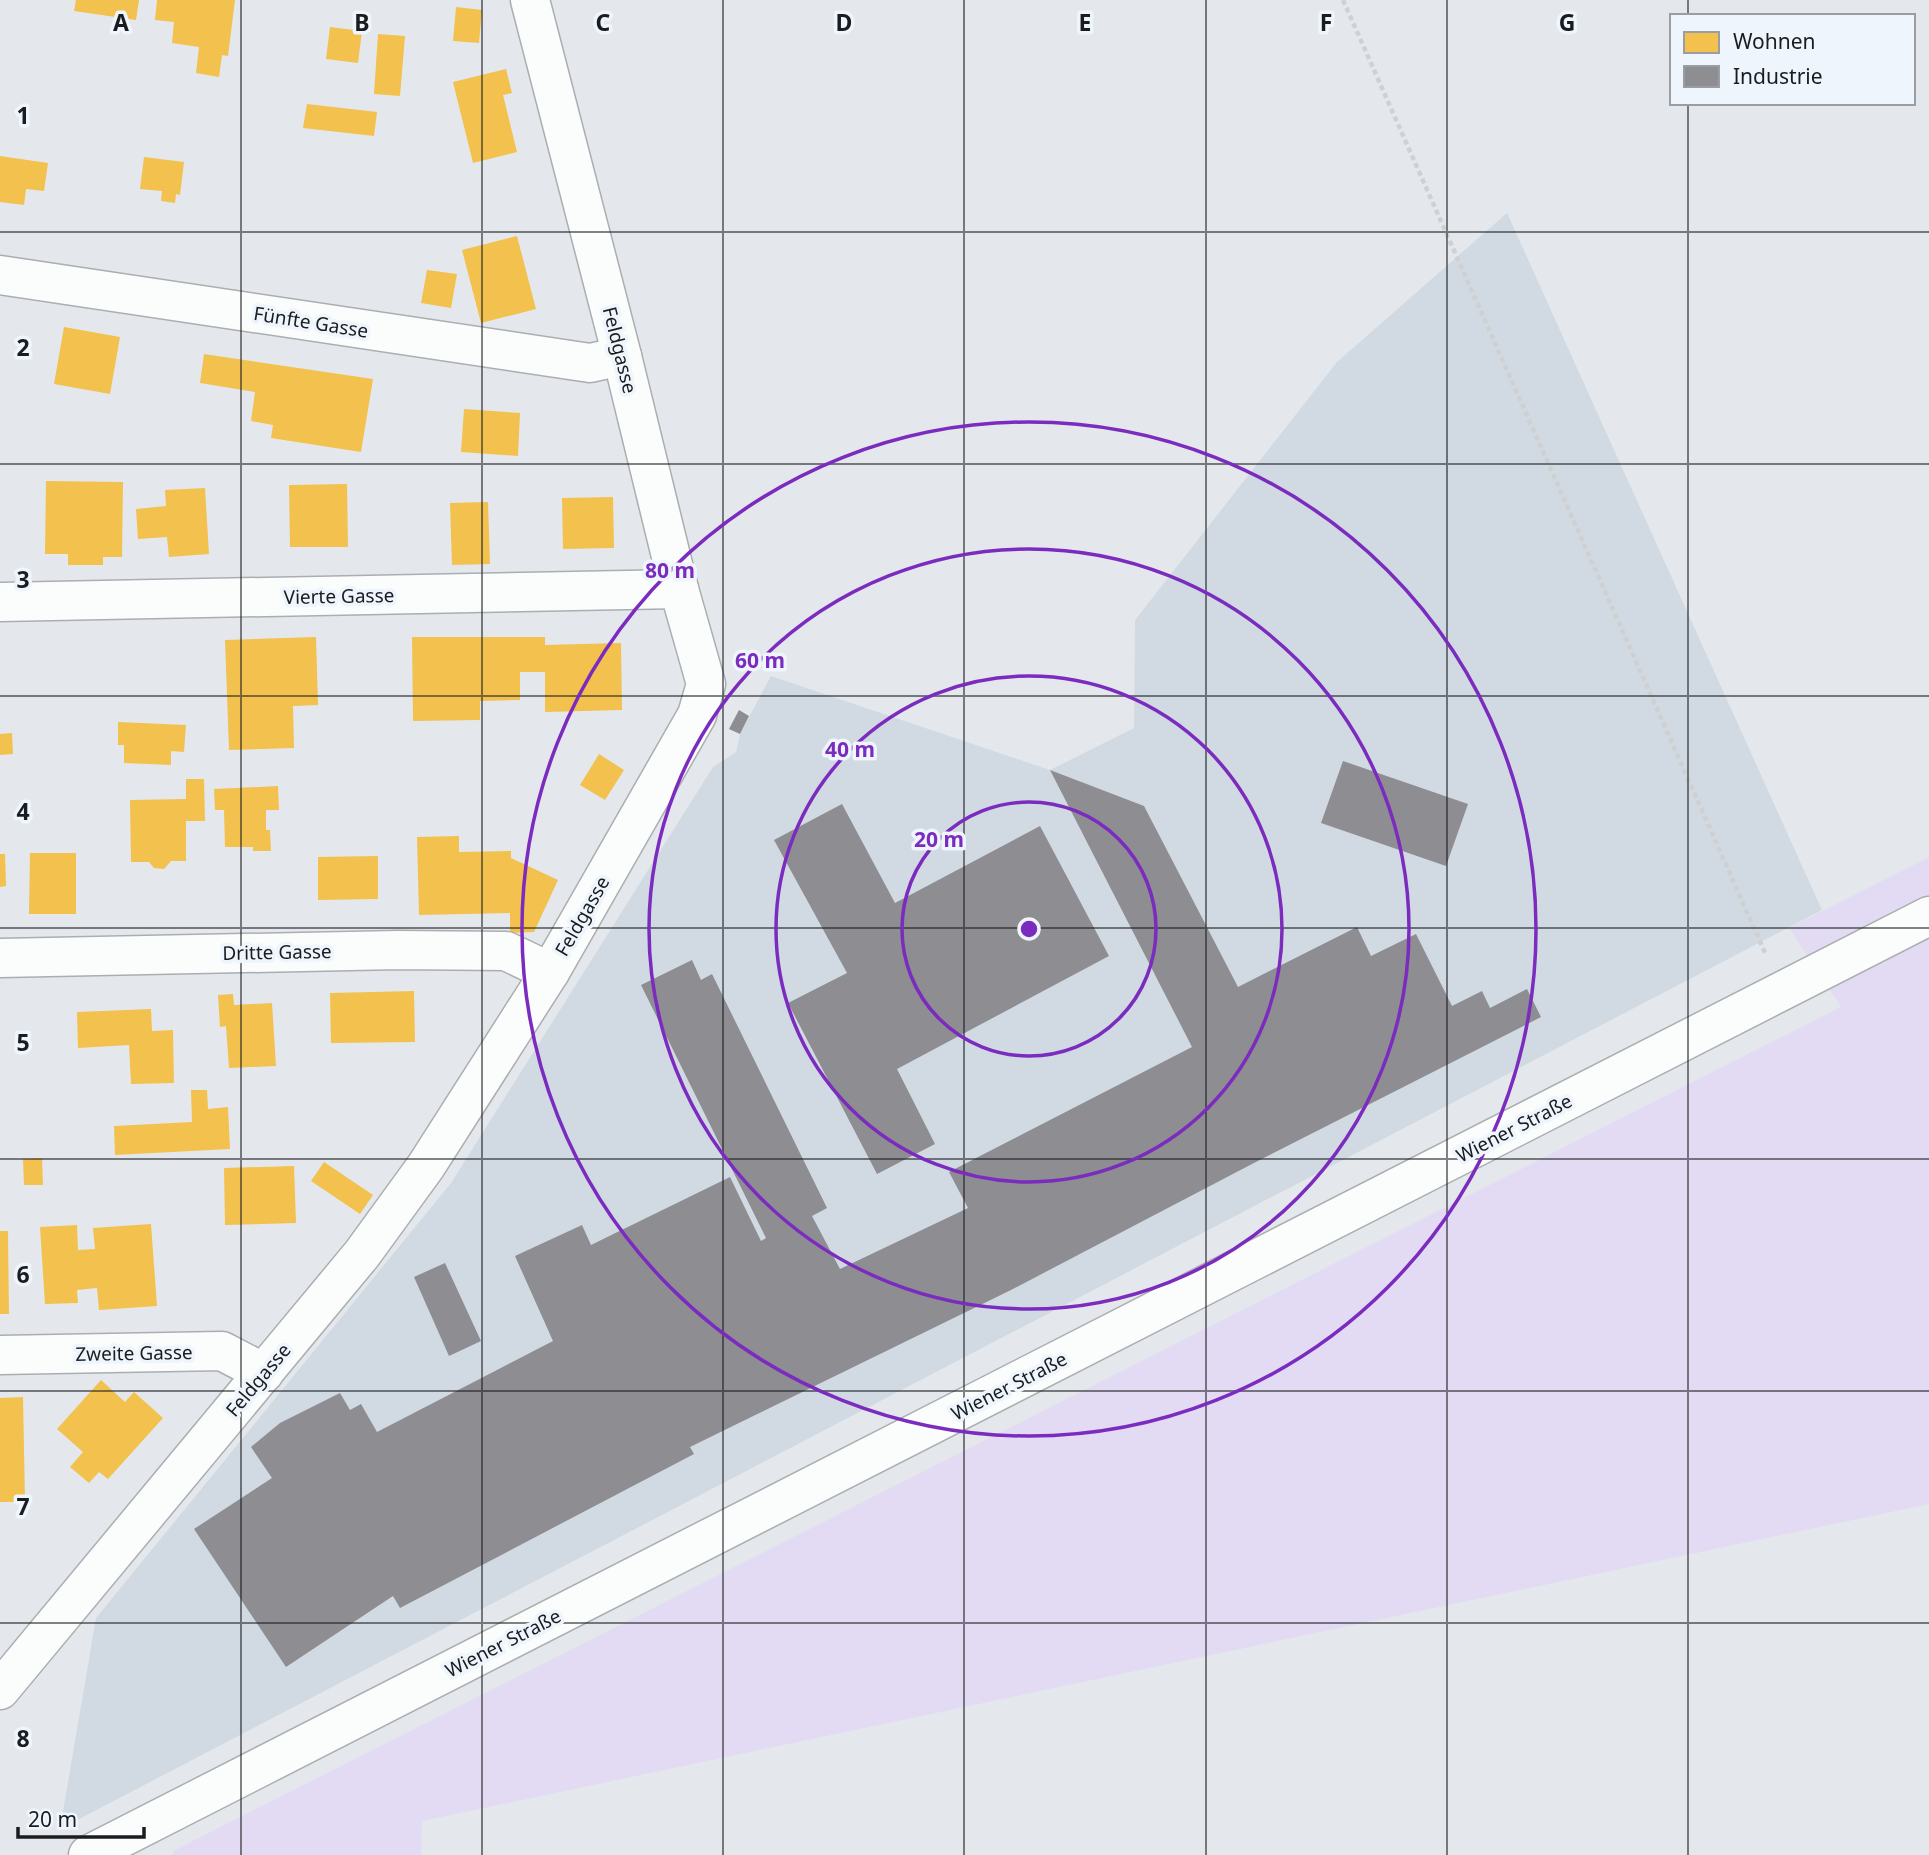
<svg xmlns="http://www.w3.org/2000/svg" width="1929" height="1855" viewBox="0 0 1929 1855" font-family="'Noto Sans',sans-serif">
<rect width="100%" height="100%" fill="#e4e8ec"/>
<!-- built -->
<polygon fill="#d1dae2" points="1507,213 1822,910 60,1829 96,1618 451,1183 713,767 736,752 740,734 771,676 1050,770 1134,728 1135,620 1337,362"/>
<!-- green -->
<polygon fill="#e2dbf3" points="1929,857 1929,1504 422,1821 421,1855 172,1855 175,1850 1841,1007 1789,928"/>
<!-- homes -->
<g fill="#f2c14e">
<polygon points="76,0 139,0 136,20 74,11"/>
<polygon points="157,0 235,0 228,56 222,55 219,77 196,73 199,47 172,43 174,22 155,20"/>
<polygon points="456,7 482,10 479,43 453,41"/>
<polygon points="330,27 362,31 358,63 326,59"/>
<polygon points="378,34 405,36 400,96 374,94"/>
<polygon points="506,69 512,93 503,95 517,152 473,163 453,82"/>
<polygon points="307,104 377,112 374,136 303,128"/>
<polygon points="0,156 48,163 44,191 26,189 24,205 0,202"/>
<polygon points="144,157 184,162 180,195 176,194 175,203 161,201 162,191 140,189"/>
<polygon points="517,236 536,309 481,323 462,250"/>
<polygon points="427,270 457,274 451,308 421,303"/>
<polygon points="64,327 120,337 110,394 54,384"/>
<polygon points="204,354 373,379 361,452 271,438 273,425 251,421 255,392 200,383"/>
<polygon points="464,409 520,413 518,456 461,452"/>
<polygon points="46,481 123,482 122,557 103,557 103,565 68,565 68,554 45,554"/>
<polygon points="347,484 348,547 290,547 289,485"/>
<polygon points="205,488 209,554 169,557 167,537 138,539 136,509 166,506 165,490"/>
<polygon points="613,497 614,548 563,549 562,498"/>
<polygon points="488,502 490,564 452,565 450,503"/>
<polygon points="316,637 318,705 293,706 294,748 229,750 225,640"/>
<polygon points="412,637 545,637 545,645 621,643 622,710 545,712 545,672 520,672 520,700 480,701 480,720 413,721"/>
<polygon points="118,722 186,725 184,752 171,751 171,765 124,763 124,745 118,745"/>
<polygon points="12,733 13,754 0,755 0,734"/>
<polygon points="599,754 624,770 605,800 580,785"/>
<polygon points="186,779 204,779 205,821 186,821 186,861 171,861 164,869 154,868 149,862 131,862 130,800 186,799"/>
<polygon points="278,786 279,810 266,810 266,830 270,830 271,851 253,851 253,847 225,847 224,810 215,810 214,789"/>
<polygon points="459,836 459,852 511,851 511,858 558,880 534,932 510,933 510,913 419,915 417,837"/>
<polygon points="30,853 76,853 76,914 29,914"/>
<polygon points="0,854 5,854 6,886 0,887"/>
<polygon points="378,856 378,899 318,900 318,857"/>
<polygon points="414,991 415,1042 331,1043 330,993"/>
<polygon points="233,994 234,1005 272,1003 276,1066 229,1068 226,1026 220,1027 218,995"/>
<polygon points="151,1009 152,1031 173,1030 174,1083 131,1084 129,1045 78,1048 77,1012"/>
<polygon points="191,1090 207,1090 208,1109 228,1107 230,1149 115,1155 114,1126 192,1122"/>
<polygon points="42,1158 43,1185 24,1185 23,1159"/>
<polygon points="324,1162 373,1195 360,1214 311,1181"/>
<polygon points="294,1166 296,1223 225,1225 224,1168"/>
<polygon points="151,1224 157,1306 99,1310 97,1288 77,1290 78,1303 45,1304 40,1227 77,1225 78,1250 95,1249 93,1228"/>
<polygon points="0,1231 8,1231 9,1314 0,1314"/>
<polygon points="101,1380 125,1402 134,1392 163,1418 108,1479 99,1472 89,1483 70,1467 83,1452 57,1429"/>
<polygon points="23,1397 25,1502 0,1502 0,1398"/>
</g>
<!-- industry -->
<g fill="#8d8d92">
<polygon points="739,710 749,716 740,734 729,729"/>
<polygon points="1343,761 1468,804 1446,866 1321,823"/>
<polygon points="1050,770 1144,806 1238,987 1357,927 1371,956 1416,934 1452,1006 1482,991 1490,1008 1527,989 1541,1017 1252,1164 1011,1290 690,1447 694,1454 400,1608 393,1596 286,1667 194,1529 272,1478 251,1447 280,1423 340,1393 350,1410 361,1404 377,1432 553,1341 515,1256 582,1225 591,1245 730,1177 761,1241 766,1238 641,985 692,960 701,980 712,974 827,1208 812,1216 840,1269 968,1208 949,1172 1192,1047"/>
<polygon points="842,804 895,903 1040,826 1109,956 897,1069 935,1144 877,1174 788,1003 847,973 774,840"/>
<polygon points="445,1263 481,1341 449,1356 414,1277"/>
</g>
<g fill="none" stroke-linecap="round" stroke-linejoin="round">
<defs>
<g id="minor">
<polyline points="0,275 590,363 622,356"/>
<polyline points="0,602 679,589"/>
<polyline points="0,958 398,950 506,951 550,972"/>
<polyline points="0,1355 222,1351 264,1373"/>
<polyline points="0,1690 362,1254 426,1166 550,972 697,715 706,684 679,589 622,356 530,0"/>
<polyline points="88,1855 1929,916"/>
</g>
</defs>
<!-- minor casing -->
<use href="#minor" stroke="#aaaeb1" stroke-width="41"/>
<!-- path -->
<polyline stroke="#cfd0d2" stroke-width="4.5" stroke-dasharray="5 3.5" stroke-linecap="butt" points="1343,0 1766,955"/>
<!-- minor -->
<use href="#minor" stroke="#fbfcfc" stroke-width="38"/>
</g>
<!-- grid -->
<path fill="none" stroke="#1a1c1f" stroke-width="2" stroke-opacity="0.55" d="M241,0V1855M482,0V1855M723,0V1855M964,0V1855M1206,0V1855M1447,0V1855M1688,0V16M1688,103V1855M0,232H1929M0,464H1929M0,696H1929M0,928H1929M0,1159H1929M0,1391H1929M0,1623H1929"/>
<!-- distance rings -->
<g fill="none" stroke="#7b2cbf" stroke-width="3.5">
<circle cx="1029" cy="929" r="127"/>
<circle cx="1029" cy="929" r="253"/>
<circle cx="1029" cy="929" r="380"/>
<circle cx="1029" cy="929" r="507"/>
</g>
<g text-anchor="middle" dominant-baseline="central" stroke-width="7" stroke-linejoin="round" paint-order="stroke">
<!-- street labels -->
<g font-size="19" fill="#1a1c1f" stroke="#eef5fc">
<text transform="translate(311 322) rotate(9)">Fünfte Gasse</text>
<text transform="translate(620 350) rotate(76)">Feldgasse</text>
<text transform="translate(339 596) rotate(-1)">Vierte Gasse</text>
<text transform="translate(582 916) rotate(-60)">Feldgasse</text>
<text transform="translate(277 952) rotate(-1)">Dritte Gasse</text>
<text transform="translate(1514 1128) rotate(-27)">Wiener Straße</text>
<text transform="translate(134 1353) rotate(-1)">Zweite Gasse</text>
<text transform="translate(258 1380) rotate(-50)">Feldgasse</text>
<text transform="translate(1009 1386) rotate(-27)">Wiener Straße</text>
<text transform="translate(503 1643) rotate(-27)">Wiener Straße</text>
</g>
</g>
<g font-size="23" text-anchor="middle" font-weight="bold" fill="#1a1c1f" stroke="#eef5fc" stroke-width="7" stroke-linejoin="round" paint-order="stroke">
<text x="121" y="31">A</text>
<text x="362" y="31">B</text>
<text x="603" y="31">C</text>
<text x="844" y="31">D</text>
<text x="1085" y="31">E</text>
<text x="1326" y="31">F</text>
<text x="1567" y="31">G</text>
<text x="23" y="124">1</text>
<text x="23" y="356">2</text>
<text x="23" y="588">3</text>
<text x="23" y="820">4</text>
<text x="23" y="1051">5</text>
<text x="23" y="1283">6</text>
<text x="23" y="1515">7</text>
<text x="23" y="1747">8</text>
</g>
<circle cx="1029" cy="929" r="10" fill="#7b2cbf" stroke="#eef5fc" stroke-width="3.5"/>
<g font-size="21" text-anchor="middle" font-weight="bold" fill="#7b2cbf" stroke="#eef5fc" stroke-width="7" stroke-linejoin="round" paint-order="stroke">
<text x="670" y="578">80 m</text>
<text x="760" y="668">60 m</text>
<text x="850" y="757">40 m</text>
<text x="939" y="847">20 m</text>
</g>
<!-- legend -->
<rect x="1670" y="14" width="245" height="91" fill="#eef5fc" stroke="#999ea4" stroke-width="2"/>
<rect x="1684" y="32" width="35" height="21" fill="#f2c14e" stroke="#999ea4" stroke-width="2"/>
<text x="1733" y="49" font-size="21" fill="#1a1c1f">Wohnen</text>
<rect x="1684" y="66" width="35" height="21" fill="#8d8d92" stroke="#999ea4" stroke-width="2"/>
<text x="1733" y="84" font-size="21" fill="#1a1c1f">Industrie</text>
<!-- scale -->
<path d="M18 1827v10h126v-10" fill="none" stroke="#1a1c1f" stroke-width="3.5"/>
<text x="28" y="1827" font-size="21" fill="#1a1c1f" stroke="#eef5fc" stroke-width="5" paint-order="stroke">20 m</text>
</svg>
